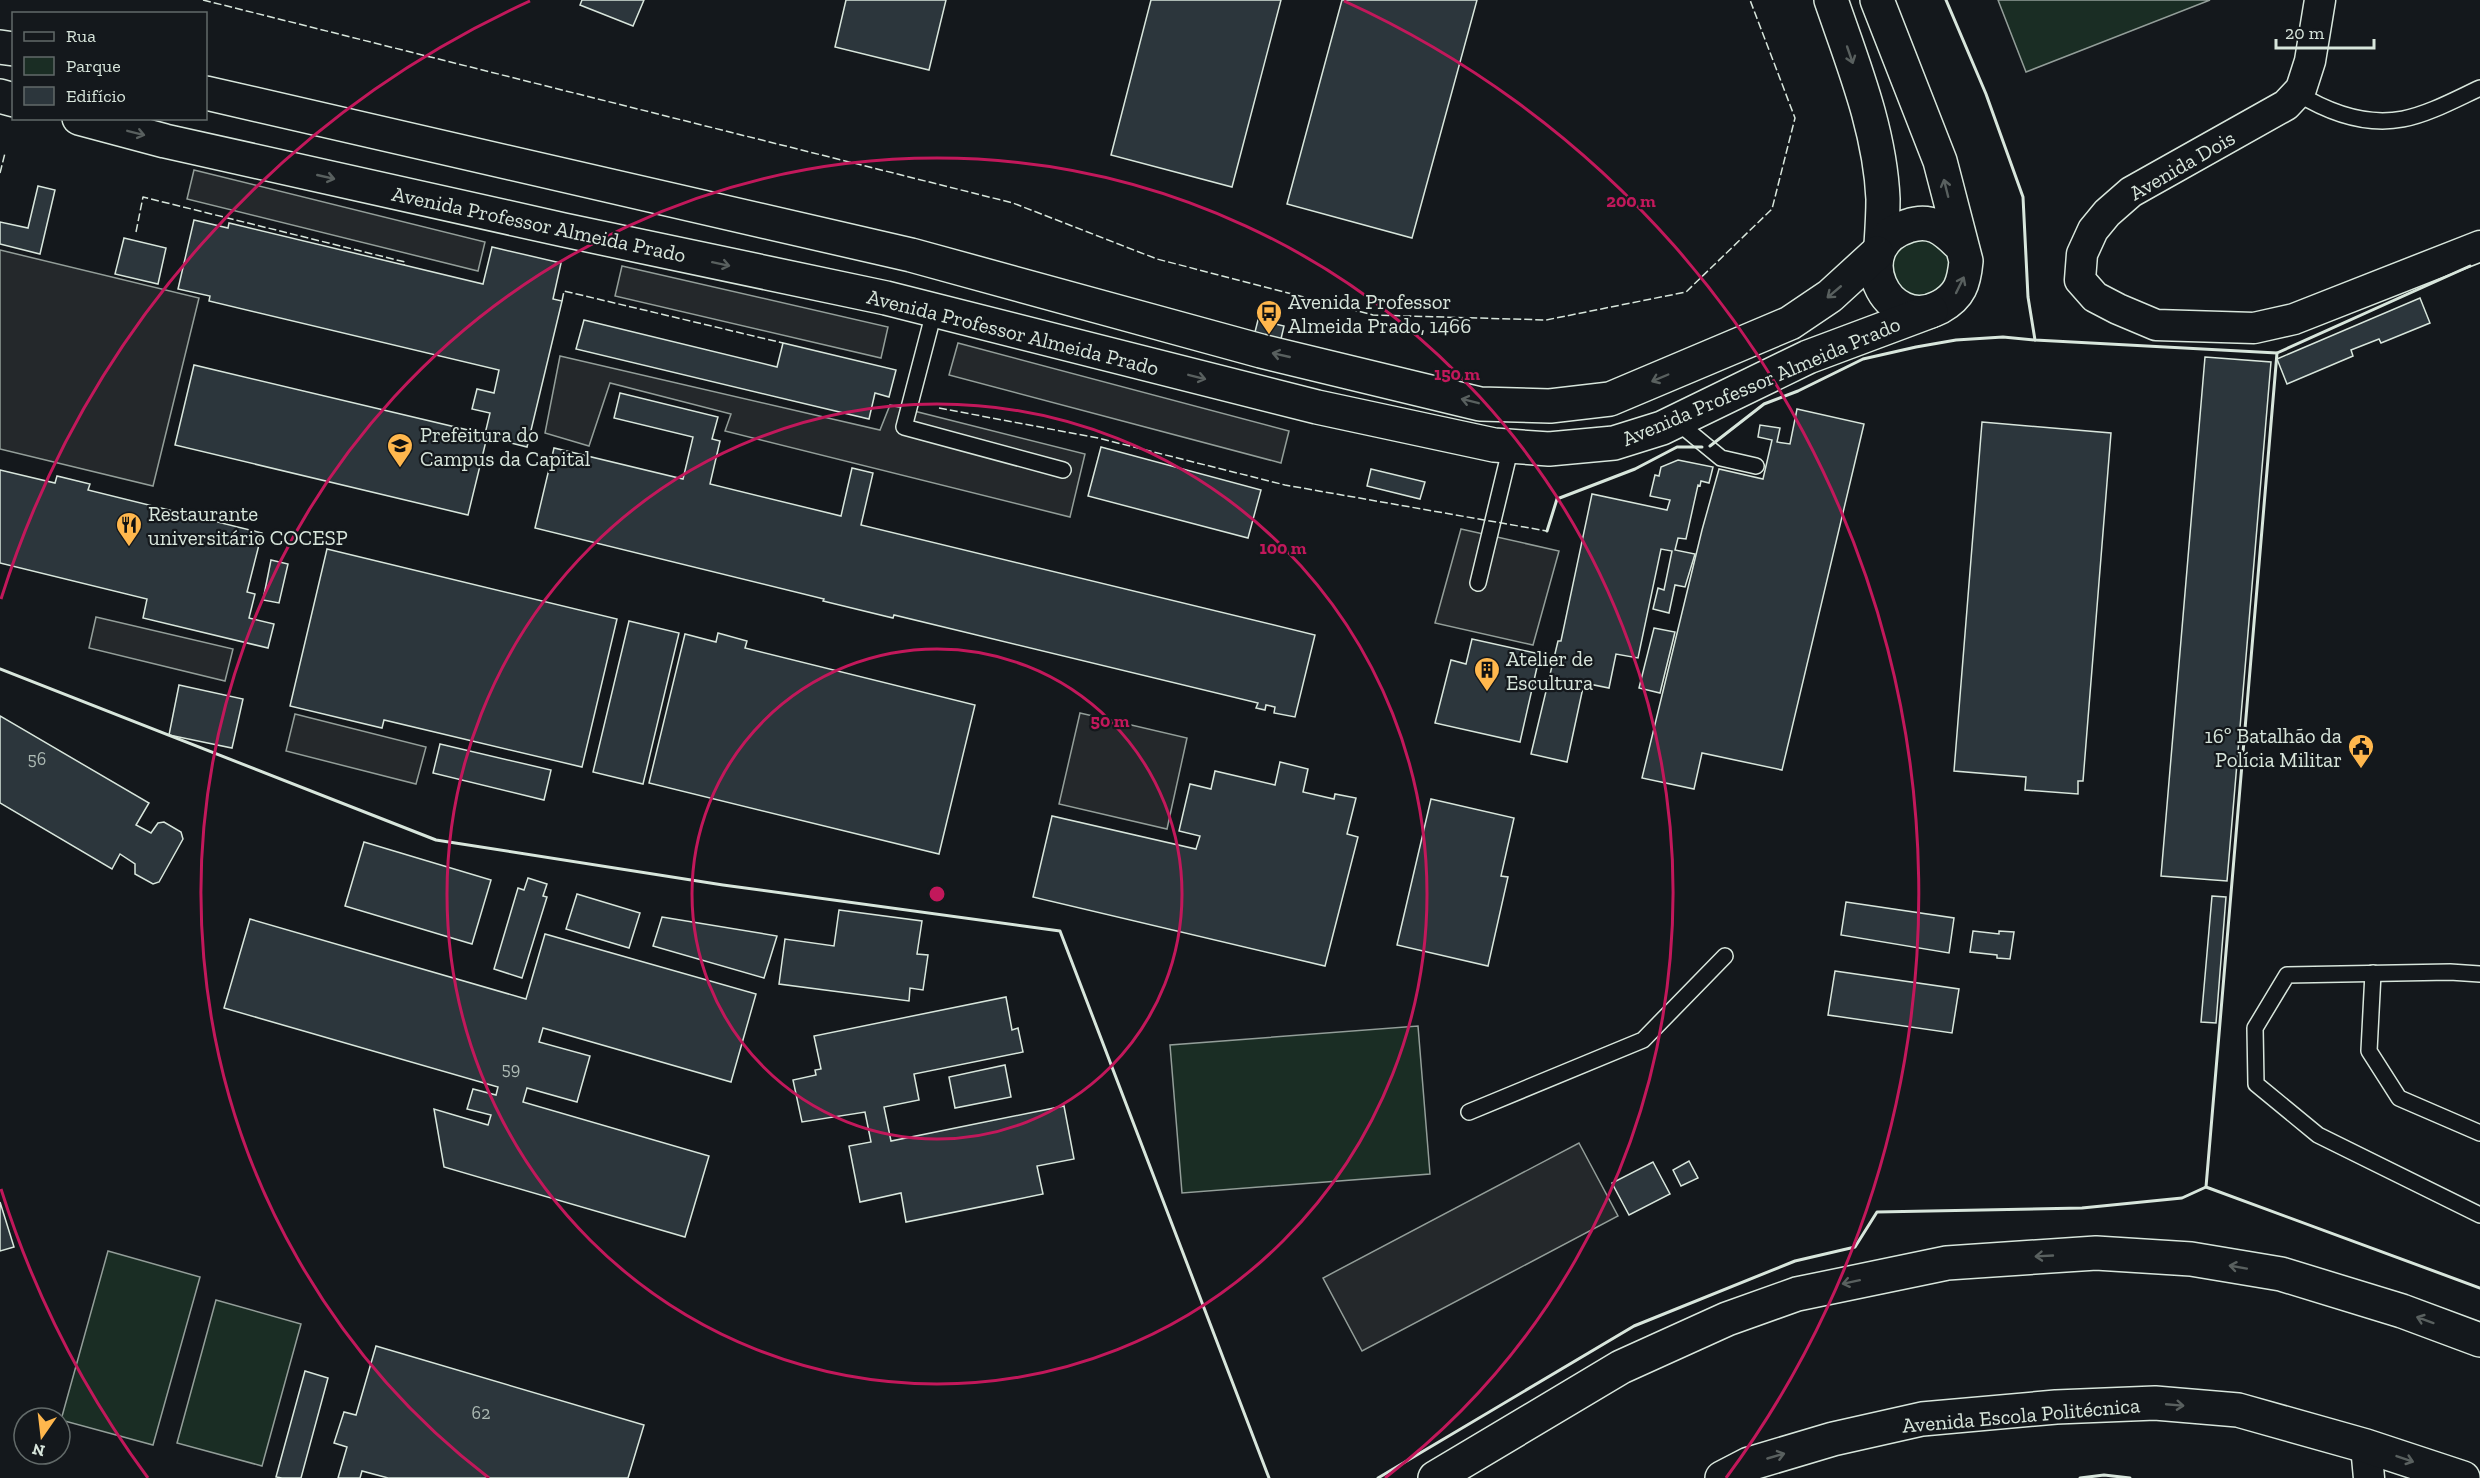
<svg xmlns="http://www.w3.org/2000/svg" width="2480" height="1478" viewBox="0 0 2480 1478" font-family="'Zilla Slab',serif">
<rect width="100%" height="100%" fill="#14181c"/>
<!-- green -->
<g fill="#1a2d24" stroke="#939e99" stroke-width="1.5">
<polygon points="1998,0 2210,0 2026,72"/>
<polygon points="1934,236 1957,269 1935,302 1896,295 1888,256 1896,245"/>
<polygon points="1418,1026 1430,1174 1182,1193 1170,1045"/>
<polygon points="108,1251 200,1277 153,1445 61,1420"/>
<polygon points="216,1300 301,1324 262,1466 177,1443"/>
</g>
<!-- parking -->
<g fill="#24282b" stroke="#939e99" stroke-width="1.5">
<polygon points="194,170 485,242 478,271 187,199"/>
<polygon points="0,250 199,298 153,486 0,449"/>
<polygon points="622,266 888,327 881,358 615,296"/>
<polygon points="958,343 1289,431 1281,463 949,375"/>
<polygon points="560,356 880,430 890,405 1085,454 1070,517 725,431 731,414 610,383 589,446 545,433"/>
<polygon points="1461,529 1559,551 1533,645 1435,623"/>
<polygon points="96,617 233,649 225,681 89,648"/>
<polygon points="1080,713 1187,738 1167,829 1059,804"/>
<polygon points="295,714 426,747 416,784 286,751"/>
<polygon points="1579,1143 1618,1216 1362,1351 1323,1278"/>
</g>
<!-- building -->
<g fill="#2c363c" stroke="#d8e6dc" stroke-width="1.5">
<polygon points="582,0 644,0 633,26 580,5"/>
<polygon points="846,0 946,0 929,70 835,47"/>
<polygon points="1151,0 1281,0 1232,187 1111,155"/>
<polygon points="1342,0 1477,0 1412,238 1287,204"/>
<polygon points="38,186 55,190 40,254 0,244 0,222 28,228"/>
<polygon points="194,220 228,228 229,223 483,284 492,247 561,263 553,299 562,301 527,447 487,437 468,515 175,445 194,365 485,434 490,413 472,409 477,389 494,393 499,370 209,301 210,296 178,289"/>
<polygon points="124,238 166,248 158,284 115,274"/>
<polygon points="2420,298 2430,323 2381,343 2379,339 2351,350 2353,356 2287,384 2277,359"/>
<polygon points="584,320 777,367 783,343 896,370 889,397 875,393 869,419 576,349"/>
<polygon points="1258,320 1284,326 1280,343 1254,336"/>
<polygon points="2205,357 2271,362 2227,881 2161,876"/>
<polygon points="620,393 718,417 712,439 720,441 710,484 841,516 852,468 873,473 861,525 1315,635 1295,717 1274,713 1275,707 1266,705 1265,710 1256,708 1258,703 894,615 893,618 823,601 824,599 535,528 554,448 683,479 693,437 614,418"/>
<polygon points="1797,409 1864,424 1782,770 1702,753 1694,789 1642,778 1702,530 1719,469 1763,479 1772,440 1758,437 1760,425 1780,428 1777,442 1790,444"/>
<polygon points="1982,422 2111,433 2083,781 2078,781 2078,794 2025,790 2026,777 1954,771"/>
<polygon points="1101,447 1261,490 1248,538 1088,496"/>
<polygon points="1678,460 1713,467 1709,483 1701,481 1700,486 1698,485 1686,539 1678,538 1675,550 1695,554 1685,587 1675,585 1669,613 1653,609 1658,588 1664,590 1672,551 1661,549 1638,658 1616,654 1609,688 1584,683 1567,762 1531,754 1558,641 1561,641 1592,494 1667,510 1670,500 1650,496 1655,475 1659,476 1661,467"/>
<polygon points="1371,469 1425,482 1420,499 1367,486"/>
<polygon points="0,470 55,483 57,476 90,484 88,490 262,533 247,592 255,594 249,618 274,624 268,648 143,618 147,599 0,563"/>
<polygon points="327,549 617,619 582,767 384,720 382,728 290,706"/>
<polygon points="271,560 288,564 279,603 263,600"/>
<polygon points="629,621 679,633 643,784 593,772"/>
<polygon points="1654,628 1675,632 1660,693 1639,688"/>
<polygon points="718,633 747,641 745,648 975,705 939,854 649,783 685,634 716,642"/>
<polygon points="1472,639 1540,654 1520,742 1435,723 1451,660 1466,664"/>
<polygon points="179,685 243,699 232,748 169,735"/>
<polygon points="0,716 149,803 136,825 151,833 158,823 164,822 181,832 183,839 159,882 153,884 135,874 135,864 120,854 112,869 0,803"/>
<polygon points="440,744 551,770 544,800 433,773"/>
<polygon points="1280,762 1308,769 1303,792 1334,799 1335,794 1356,798 1347,834 1358,837 1325,966 1033,897 1052,816 1196,849 1200,836 1179,831 1190,784 1211,789 1215,771 1275,785"/>
<polygon points="1431,799 1514,818 1501,876 1508,877 1488,966 1397,945"/>
<polygon points="364,842 491,880 472,944 345,906"/>
<polygon points="528,878 547,884 543,896 547,897 522,978 494,969 518,888 524,890"/>
<polygon points="577,894 640,913 629,948 566,929"/>
<polygon points="2212,896 2226,897 2216,1023 2201,1022"/>
<polygon points="1846,902 1954,918 1949,953 1841,935"/>
<polygon points="839,910 922,921 917,954 928,955 923,990 910,988 909,1001 779,984 785,939 834,946"/>
<polygon points="662,917 777,936 764,978 653,946"/>
<polygon points="250,919 526,999 545,934 756,994 731,1082 543,1028 539,1042 590,1056 577,1102 527,1088 523,1102 709,1156 685,1237 444,1167 434,1109 488,1125 491,1115 467,1109 473,1089 496,1095 498,1087 224,1008"/>
<polygon points="1973,931 1999,934 1999,931 2014,932 2010,959 1997,958 1997,955 1970,952"/>
<polygon points="1835,971 1959,989 1952,1033 1828,1015"/>
<polygon points="1006,997 1012,1030 1018,1028 1023,1052 914,1074 919,1100 884,1107 891,1141 1064,1106 1074,1159 1037,1166 1043,1194 906,1222 901,1193 860,1202 849,1146 871,1142 865,1112 802,1122 793,1080 816,1075 815,1070 821,1069 814,1036"/>
<polygon points="1005,1065 1011,1097 955,1108 949,1077"/>
<polygon points="1689,1161 1698,1178 1681,1186 1673,1170"/>
<polygon points="1653,1162 1670,1194 1629,1215 1612,1183"/>
<polygon points="0,1202 14,1247 0,1251"/>
<polygon points="376,1346 644,1425 628,1478 388,1478 362,1471 360,1478 338,1478 347,1447 334,1443 344,1412 356,1415"/>
<polygon points="305,1371 328,1378 301,1478 282,1478 276,1477"/>
</g>
<g fill="none" stroke-linecap="round" stroke-linejoin="round">
<defs>
<g id="lane">
<path d="M2297,93C2328,112 2366,126 2403,119C2429,114 2456,99 2480,88"/>
<polyline points="934,312 904,427 1063,470"/>
<polyline points="1676,421 1721,458 1756,466"/>
<polyline points="1478,583 1511,446"/>
<polyline points="2373,973 2369,1051 2399,1098 2480,1133"/>
<polyline points="2480,974 2450,972 2287,975 2255,1028 2256,1084 2318,1135 2480,1215"/>
<polyline points="1469,1112 1643,1040 1725,956"/>
</g>
<g id="street">
<polyline points="2320,0 2310,61 2301,89 2286,105 2131,192 2107,213 2093,230 2082,254 2080,280 2095,297 2118,309 2156,325 2254,328 2294,319 2480,246"/>
<polyline points="2366,1446 2369,1478"/>
</g>
<g id="secondary">
<path d="M1831,0C1853,64 1880,130 1883,199C1883,214 1882,230 1881,245"/>
<path d="M1877,0L1940,161L1966,261C1964,283 1960,296 1940,307C1886,335 1845,246 1908,226C1931,218 1944,229 1960,245"/>
<polyline points="0,47 14,49"/>
<polyline points="206,93 911,255 1261,351 1480,404 1550,406 1610,399 1790,323 1830,296 1877,253"/>
<polyline points="0,96 14,100"/>
<polyline points="79,118 165,141 564,230 886,298 1317,407 1494,445 1549,449 1614,443 1662,428 1808,357 1931,311"/>
</g>
<g id="highway">
<polyline points="1435,1478 1621,1367 1727,1319 1797,1294 1947,1263 2096,1253 2191,1259 2281,1274 2402,1311 2480,1340"/>
<polyline points="1722,1478 1749,1464 1833,1439 1922,1419 2056,1407 2155,1403 2238,1410 2366,1446 2463,1478"/>
</g>
</defs>
<!-- lane casing -->
<use href="#lane" stroke="#d8e6dc" stroke-width="18"/>
<!-- street casing -->
<use href="#street" stroke="#d8e6dc" stroke-width="33"/>
<!-- secondary casing -->
<use href="#secondary" stroke="#d8e6dc" stroke-width="36"/>
<!-- highway casing -->
<use href="#highway" stroke="#d8e6dc" stroke-width="36"/>
<!-- lane -->
<use href="#lane" stroke="#14181c" stroke-width="15"/>
<!-- street -->
<use href="#street" stroke="#14181c" stroke-width="30"/>
<!-- secondary -->
<use href="#secondary" stroke="#14181c" stroke-width="33"/>
<!-- highway -->
<use href="#highway" stroke="#14181c" stroke-width="33"/>
<!-- fence -->
<g stroke="#d8e6dc" stroke-width="1.5" stroke-dasharray="8 3" stroke-linecap="butt">
<polyline points="203,0 1013,203 1157,259 1373,315 1546,320 1686,292 1772,209 1795,118 1750,0"/>
<polyline points="0,173 5,153"/>
<polyline points="136,232 143,197 405,262 404,265"/>
<polyline points="562,301 564,291 783,343"/>
<polyline points="939,408 1098,438 1285,485 1547,531"/>
</g>
<!-- wall -->
<g stroke="#d8e6dc" stroke-width="3">
<polyline points="1946,0 1986,94 2023,197 2028,297 2035,340 2277,353"/>
<polyline points="2470,266 2277,353 2206,1187 2480,1288"/>
<polyline points="1710,446 1764,404 1798,391 1863,359 1916,347 1956,340 2003,337 2035,340"/>
<polyline points="1547,531 1557,499 1635,469 1677,447 1702,447"/>
<polyline points="0,669 436,840 723,885 1060,931 1269,1478"/>
<polyline points="1378,1478 1634,1326 1795,1261 1855,1247 1877,1212 2082,1208 2182,1198 2206,1187"/>
<polyline points="2080,1478 2104,1475 2130,1478"/>
</g>
</g>
<!-- one-way arrows -->
<defs><path id="oneway-shaft" d="M-6 0H5M1.5-3L5.5 0L1.5 3" fill="none" stroke-width="1.6" stroke-linecap="round" stroke-linejoin="round" transform="scale(1.5)"/></defs>
<g stroke="#59605f">
<use href="#oneway-shaft" transform="translate(1850 55) rotate(71)"/>
<use href="#oneway-shaft" transform="translate(136 133) rotate(14)"/>
<use href="#oneway-shaft" transform="translate(326 177) rotate(13)"/>
<use href="#oneway-shaft" transform="translate(1946 188) rotate(-104)"/>
<use href="#oneway-shaft" transform="translate(721 264) rotate(12)"/>
<use href="#oneway-shaft" transform="translate(1960 285) rotate(-64)"/>
<use href="#oneway-shaft" transform="translate(1834 292) rotate(140)"/>
<use href="#oneway-shaft" transform="translate(1281 355) rotate(-167)"/>
<use href="#oneway-shaft" transform="translate(1197 377) rotate(14)"/>
<use href="#oneway-shaft" transform="translate(1660 378) rotate(157)"/>
<use href="#oneway-shaft" transform="translate(1470 401) rotate(-166)"/>
<use href="#oneway-shaft" transform="translate(2044 1256) rotate(177)"/>
<use href="#oneway-shaft" transform="translate(2238 1267) rotate(-170)"/>
<use href="#oneway-shaft" transform="translate(1851 1282) rotate(168)"/>
<use href="#oneway-shaft" transform="translate(2425 1320) rotate(-160)"/>
<use href="#oneway-shaft" transform="translate(2175 1405) rotate(5)"/>
<use href="#oneway-shaft" transform="translate(1776 1456) rotate(-16)"/>
<use href="#oneway-shaft" transform="translate(2405 1459) rotate(19)"/>
</g>
<!-- distance rings -->
<g fill="none" stroke="#c2185b" stroke-width="3">
<circle cx="937" cy="894" r="245"/>
<circle cx="937" cy="894" r="490"/>
<path d="M489 1478A736 736 0 1 1 1385 1478"/>
<path d="M148 1478A981 981 0 0 1 1 1189M1 599A981 981 0 0 1 530 1M1344 1A981 981 0 0 1 1726 1478"/>
</g>
<!-- icons -->
<defs>
<symbol id="bus-pin" viewBox="-11 -11 22 30"><path d="M0 17L-7.5 6A9.5 9.5 0 1 1 7.5 6Z" fill="#ffb74d" stroke="#14181c"/><path d="M-5-6H5V4H4V6H2V4H-2V6H-4V4H-5ZM-3.5-4V0h7V-4ZM-3.5 1.2v1.5H-2V1.2ZM2 1.2v1.5H3.5V1.2Z" fill="#111"/></symbol>
<symbol id="university-pin" viewBox="-11 -11 22 30"><path d="M0 17L-7.5 6A9.5 9.5 0 1 1 7.5 6Z" fill="#ffb74d" stroke="#14181c"/><path d="M0-5L7-2L0 1L-7-2ZM-4 1L0 2.5L4 1V4Q0 6-4 4Z" fill="#111"/></symbol>
<symbol id="restaurant-pin" viewBox="-11 -11 22 30"><path d="M0 17L-7.5 6A9.5 9.5 0 1 1 7.5 6Z" fill="#ffb74d" stroke="#14181c"/><path d="M-5-6h1v4h1v-4h1v4h1v-4h1v5L-1.5 .5V6h-2V.5L-5-1ZM5-6V6H3V1.5H1.5Q1.5-4 5-6Z" fill="#111"/></symbol>
<symbol id="building-pin" viewBox="-11 -11 22 30"><path d="M0 17L-7.5 6A9.5 9.5 0 1 1 7.5 6Z" fill="#ffb74d" stroke="#14181c"/><path d="M-4-6H4V6H1V3H-1V6H-4ZM-2.5-4.3h1.7v1.8h-1.7ZM.8-4.3h1.7v1.8H.8ZM-2.5-1h1.7V.8h-1.7ZM.8-1h1.7V.8H.8Z" fill="#111"/></symbol>
<symbol id="civic-pin" viewBox="-11 -11 22 30"><path d="M0 17L-7.5 6A9.5 9.5 0 1 1 7.5 6Z" fill="#ffb74d" stroke="#14181c"/><path d="M-.6-6.5H3V-4.5H.6V-3L4-1V1h2V6H-6V1h2V-1L-.6-3ZM-1.2 2.5V6h2.4V2.5Z" fill="#111"/></symbol>
</defs>
<g fill-rule="evenodd">
<use href="#bus-pin" x="1254" y="298" width="30" height="40"/>
<use href="#university-pin" x="385" y="431" width="30" height="40"/>
<use href="#restaurant-pin" x="114" y="510" width="30" height="40"/>
<use href="#building-pin" x="1472" y="655" width="30" height="40"/>
<use href="#civic-pin" x="2346" y="732" width="30" height="40"/>
</g>
<g text-anchor="middle" dominant-baseline="central" stroke-width="4.5" stroke-linejoin="round" paint-order="stroke">
<!-- number labels -->
<g font-size="18" fill="#adbab4">
<text x="37" y="759">56</text>
<text x="511" y="1069">59</text>
<text x="481" y="1413">62</text>
</g>
<!-- street labels -->
<g font-size="21" fill="#d8e6dc" stroke="#14181c">
<text transform="translate(2182 165) rotate(-30)">Avenida Dois</text>
<text transform="translate(539 224) rotate(12)">Avenida Professor Almeida Prado</text>
<text transform="translate(1013 332) rotate(14)">Avenida Professor Almeida Prado</text>
<text transform="translate(1761 381) rotate(-23)">Avenida Professor Almeida Prado</text>
<text transform="translate(2021 1415) rotate(-5)">Avenida Escola Politécnica</text>
</g>
<!-- poi labels -->
<g font-size="21" fill="#d8e6dc" stroke="#14181c" text-anchor="start">
<text x="1288" y="301">Avenida Professor<tspan x="1288" dy="24">Almeida Prado, 1466</tspan></text>
<text x="420" y="434">Prefeitura do<tspan x="420" dy="24">Campus da Capital</tspan></text>
<text x="148" y="513">Restaurante<tspan x="148" dy="24">universitário COCESP</tspan></text>
<text x="1506" y="658">Atelier de<tspan x="1506" dy="24">Escultura</tspan></text>
<text x="2342" y="735" text-anchor="end">16º Batalhão da<tspan x="2342" dy="24">Polícia Militar</tspan></text>
</g>
</g>
<circle cx="937" cy="894" r="9" fill="#c2185b" stroke="#14181c" stroke-width="3"/>
<g font-size="18" text-anchor="middle" font-weight="bold" fill="#c2185b" stroke="#14181c" stroke-width="4.5" stroke-linejoin="round" paint-order="stroke">
<text x="1631" y="207">200 m</text>
<text x="1457" y="380">150 m</text>
<text x="1283" y="554">100 m</text>
<text x="1110" y="727">50 m</text>
</g>
<!-- legend -->
<rect x="12" y="12" width="195" height="108" fill="#14181c" stroke="#626a69" stroke-width="1.5"/>
<rect x="24" y="32" width="30" height="9" fill="#14181c" stroke="#626a69" stroke-width="1.5"/>
<text x="66" y="42" font-size="18" fill="#d8e6dc">Rua</text>
<rect x="24" y="57" width="30" height="18" fill="#1a2d24" stroke="#626a69" stroke-width="1.5"/>
<text x="66" y="72" font-size="18" fill="#d8e6dc">Parque</text>
<rect x="24" y="87" width="30" height="18" fill="#2c363c" stroke="#626a69" stroke-width="1.5"/>
<text x="66" y="102" font-size="18" fill="#d8e6dc">Edifício</text>
<!-- north arrow -->
<g transform="translate(42 1436) rotate(194)"><circle r="28" fill="#14181c" stroke="#626a69" stroke-width="1.5"/>
<path d="M0-4.5L10 22L0 15L-10 22Z" fill="#ffb74d"/>
<text y="-9" font-size="16" font-weight="bold" text-anchor="middle" fill="#d8e6dc">N</text>
</g>
<!-- scale -->
<path d="M2276 39v9h98v-9" fill="none" stroke="#d8e6dc" stroke-width="3"/>
<text x="2285" y="39" font-size="18" fill="#d8e6dc" stroke="#14181c" stroke-width="4.5" paint-order="stroke">20 m</text>
</svg>
